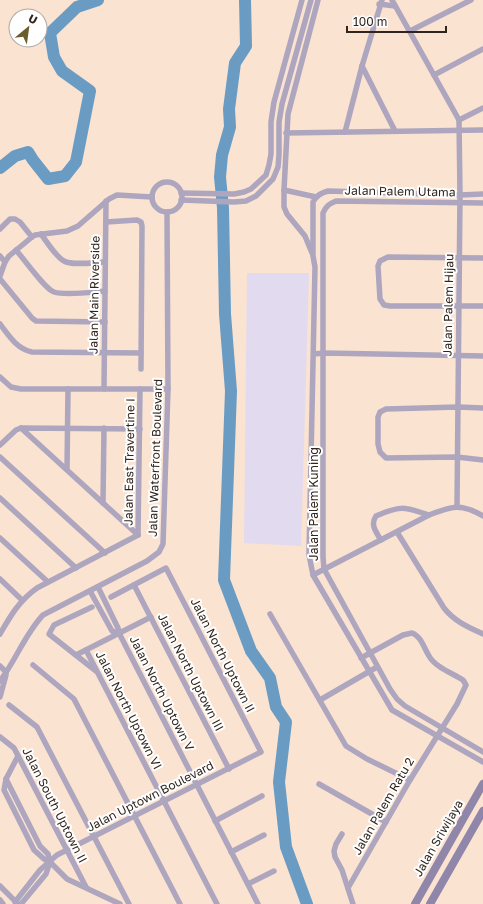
<svg xmlns="http://www.w3.org/2000/svg" width="483" height="904" viewBox="0 0 483 904" font-family="'Golos Text',sans-serif">
<rect width="100%" height="100%" fill="#fbe3d1"/>
<!-- education -->
<polygon fill="#e2daef" points="247,273 309,273 301,546 244,543"/>
<g fill="none" stroke-linecap="round" stroke-linejoin="round">
<!-- river -->
<g stroke="#6a9cc3" stroke-width="12">
<polyline points="245,0 246,46 235,63 229,109 230,127 222,155 220,177 223,208 225,314 231,391 224,580 251,651 270,678 276,707 286,722 279,782 286,847 307,904"/>
<polyline points="0,168 15,156 28,152 33,160 48,179 65,176 76,162 90,91 62,71 54,57 50,33 77,7 98,0"/>
</g>
<!-- street -->
<g stroke="#ada6be" stroke-width="5.5">
<polyline points="392,0 459,120 460,195 457,507"/>
<polyline points="379,4 395,6"/>
<polyline points="410,31 471,0"/>
<polyline points="362,66 395,131"/>
<polyline points="434,75 483,49"/>
<polyline points="459,120 483,108"/>
<polyline points="345,132 362,66 382,0"/>
<polyline points="286,133 483,130"/>
<circle cx="167" cy="197" r="15"/>
<polyline points="284,190 316,197"/>
<polyline points="181,193 234,194 244,192 251,189 266,175 269,165 271,154 271,122 274,102 302,0"/>
<path d="M483,194L460,195L328,191C321,193 317,195 313,202V256L315,267L309,555L313,575L392,710L483,762"/>
<polyline points="181,200 234,202 246,201 256,196 273,179 278,167 279,155 279,122 282,104 311,0"/>
<path d="M483,203L336,201C329,204 326,206 323,213V557L324,569L390,689L397,699L405,706L483,752"/>
<polyline points="106,222 137,220 141,222 142,226 141,369"/>
<polyline points="0,229 10,219 15,219 20,222 32,237"/>
<path d="M41,234C47,242 56,257 64,261C73,266 95,262 105,262"/>
<path d="M16,250C24,259 45,289 54,292C66,296 92,292 105,291"/>
<polyline points="312,253 305,236 287,214 284,207 284,190 288,114 318,0"/>
<polyline points="0,256 5,262"/>
<polyline points="483,258 388,257 380,261 378,266 380,299 384,305 390,306 483,306"/>
<polyline points="0,276 5,262 9,256 32,237 35,235 67,231 78,226 109,199 117,195 152,197"/>
<polyline points="0,279 32,318 36,321 105,322"/>
<path d="M0,324C9,336 17,349 32,352L141,353"/>
<polyline points="314,354 324,353 483,356"/>
<polyline points="0,377 11,387 21,389 168,389"/>
<polyline points="104,389 106,201"/>
<polyline points="483,408 458,407 386,409 380,412 378,417 378,444 380,452 386,458 457,457 483,460"/>
<polyline points="21,428 138,535"/>
<polyline points="0,445 16,430 21,428 140,429"/>
<polyline points="0,457 105,553"/>
<polyline points="67,469 68,389"/>
<polyline points="0,498 76,568"/>
<polyline points="103,503 104,428"/>
<path d="M397,532L444,608C454,621 468,627 483,634"/>
<polyline points="138,535 140,389"/>
<polyline points="0,538 48,582"/>
<path d="M381,540C376,532 370,525 376,516C401,505 404,507 429,515"/>
<path d="M313,575L429,515C452,506 461,503 483,516"/>
<polyline points="0,579 22,600"/>
<polyline points="134,585 229,769"/>
<polyline points="98,587 118,628 119,633 258,904"/>
<polyline points="90,591 112,631 119,633"/>
<polyline points="92,607 54,625 49,634 96,671"/>
<polyline points="270,614 346,746 367,759 410,780"/>
<path d="M0,634C11,615 19,601 37,588L138,535"/>
<polyline points="86,650 217,904"/>
<polyline points="76,655 151,617"/>
<polyline points="33,665 74,699 180,904"/>
<polyline points="0,666 6,672"/>
<path d="M0,681C16,660 25,634 43,615L147,561L159,552L163,544L168,389L167,212"/>
<polyline points="0,697 6,675"/>
<polyline points="320,700 377,667"/>
<polyline points="9,705 37,727 129,904"/>
<polyline points="0,737 14,748 86,887"/>
<polyline points="18,756 6,779 4,790 34,850 44,859 50,862 67,879 120,904"/>
<polyline points="6,779 40,846 48,854 50,862"/>
<polyline points="319,784 386,822"/>
<polyline points="215,821 262,796"/>
<polyline points="342,834 336,844 334,851 335,857 342,870 353,904"/>
<polyline points="231,852 264,835"/>
<polyline points="248,884 274,871"/>
<polyline points="0,886 18,904"/>
<path d="M348,888L410,780L457,704L466,685L463,680C452,673 435,667 429,656C424,648 421,636 412,633L403,635L361,658"/>
<polyline points="0,900 3,904"/>
<polyline points="15,902 40,870 57,855 261,752 166,568 111,597"/>
<polyline points="21,904 46,874 50,862"/>
</g>
<!-- secondary -->
<g stroke="#9086a9" stroke-width="8">
<polyline points="415,904 483,784"/>
<polyline points="430,904 483,811"/>
</g>
</g>
<g text-anchor="middle" dominant-baseline="central" stroke-width="4" stroke-linejoin="round" paint-order="stroke">
<!-- street labels -->
<g font-size="12" fill="#30251c" stroke="#fff">
<text transform="translate(400 191) rotate(1)">Jalan Palem Utama</text>
<text transform="translate(94 295) rotate(-89)">Jalan Main Riverside</text>
<text transform="translate(448 305) rotate(-89)">Jalan Palem Hijau</text>
<text transform="translate(155 458) rotate(-88)">Jalan Waterfront Boulevard</text>
<text transform="translate(129 462) rotate(-89)">Jalan East Travertine I</text>
<text transform="translate(313 504) rotate(-90)">Jalan Palem Kuning</text>
<text transform="translate(223 655) rotate(63)">Jalan North Uptown II</text>
<text transform="translate(191 672) rotate(63)">Jalan North Uptown III</text>
<text transform="translate(162 693) rotate(63)">Jalan North Uptown V</text>
<text transform="translate(129 710) rotate(63)">Jalan North Uptown VI</text>
<text transform="translate(150 796) rotate(-27)">Jalan Uptown Boulevard</text>
<text transform="translate(55 805) rotate(63)">Jalan South Uptown II</text>
<text transform="translate(383 806) rotate(-60)">Jalan Palem Ratu 2</text>
<text transform="translate(438 838) rotate(-60)">Jalan Sriwijaya</text>
</g>
</g>
<!-- north arrow -->
<g transform="translate(28 28) rotate(29)"><circle r="19" fill="#ffffff" stroke="#aca8a4"/>
<path d="M0-3L7 15L0 10L-7 15Z" fill="#6a5e2b"/>
<text y="-6" font-size="11" font-weight="bold" text-anchor="middle" fill="#30251c">U</text>
</g>
<!-- scale -->
<path d="M347 26v6h99v-6" fill="none" stroke="#30251c" stroke-width="2"/>
<text x="353" y="26" font-size="12" fill="#30251c" stroke="#ffffff" stroke-width="3" paint-order="stroke">100 m</text>
</svg>
